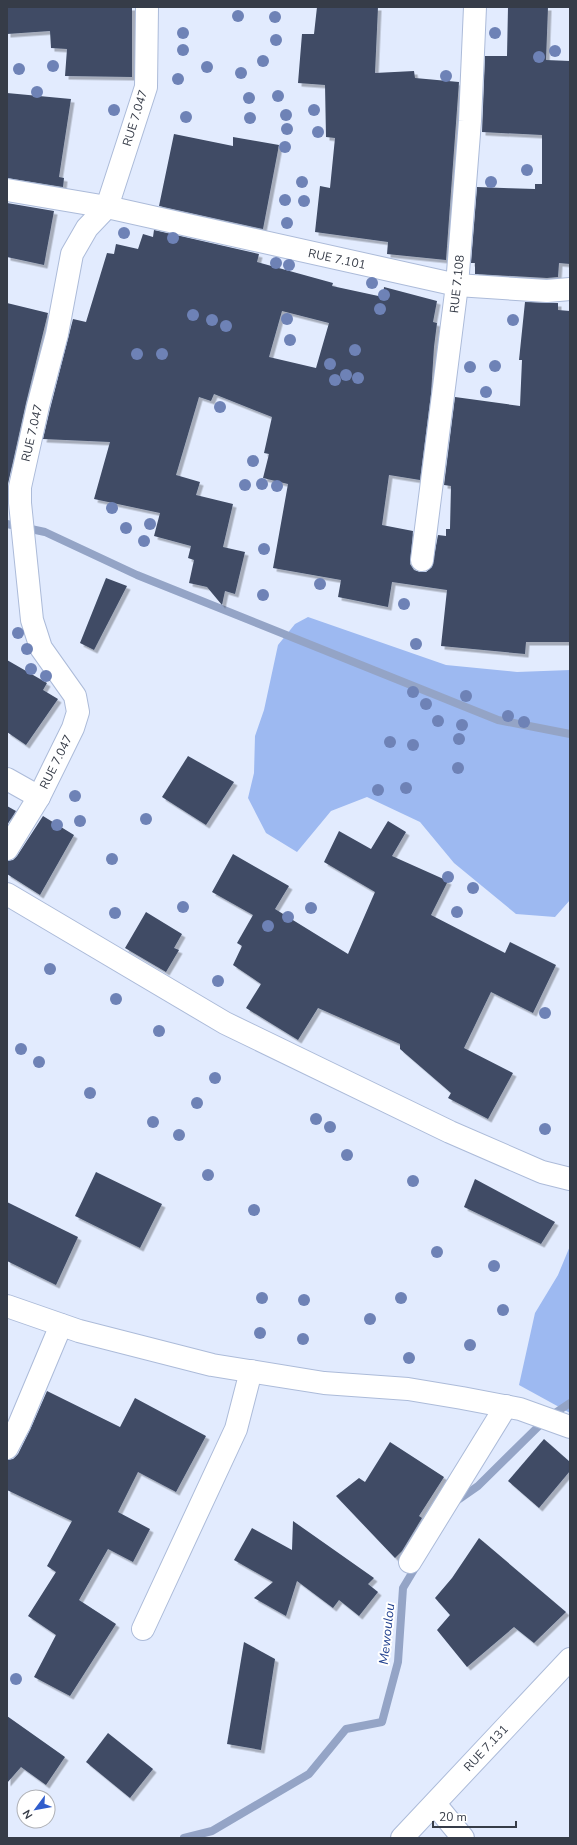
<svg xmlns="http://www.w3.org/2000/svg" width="577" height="1845" viewBox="0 0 577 1845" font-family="'Nunito Sans',sans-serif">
<defs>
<filter id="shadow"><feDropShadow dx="3.5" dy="3.5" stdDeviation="0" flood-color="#0004"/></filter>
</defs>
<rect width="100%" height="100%" fill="#e2ebfe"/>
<!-- green -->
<g fill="#9db9f1">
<polygon points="308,617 446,665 517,672 570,670 570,900 555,917 516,914 454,863 420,822 367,797 331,811 297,852 266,833 248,798 254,773 255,736 264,710 278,645 295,624"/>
<polygon points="570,1246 570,1413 519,1385 535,1313 558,1275"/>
</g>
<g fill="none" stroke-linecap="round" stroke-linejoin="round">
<!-- stream -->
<g stroke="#94a4c6" stroke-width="8">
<polyline points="7,524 45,532 137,575 498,720 570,734"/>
<polyline points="455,1502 478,1486 546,1419 570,1403"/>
<polyline points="184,1838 212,1831 309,1774 346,1729 382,1722 398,1662 403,1588 418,1563"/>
</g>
</g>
<!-- building -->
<g fill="#3f4b65" fill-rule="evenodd" filter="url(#shadow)">
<polygon points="7,7 132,7 132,77 65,76 67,49 51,48 50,31 7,34"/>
<polygon points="317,7 378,7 375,73 414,71 415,78 459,82 446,260 387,254 388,242 315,232 320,186 330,188 335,138 326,137 325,85 298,83 302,34 314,34"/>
<polygon points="508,7 548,7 546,60 570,61 570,264 559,263 558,277 547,278 475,274 475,263 471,263 477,187 535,189 535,184 542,184 542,135 482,132 485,56 507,56"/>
<polygon points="7,93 71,99 59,177 64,178 63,187 7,178"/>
<polygon points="174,134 233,146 233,137 279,145 263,229 159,206"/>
<polygon points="7,203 54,211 44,265 7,257"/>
<path d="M154,230L259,254L257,262L333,283L332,286L383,297L384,287L437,301L433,322L437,323L434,347L431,394L420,480L389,475L382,525L413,531L410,564L414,570L420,572H426L432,567L438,535L446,536V529H450L451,486L444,485L455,397L520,406L522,360H519L525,302L558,303V310L570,311V642H526L525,654L441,646L447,590L392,582L388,607L338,597L341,580L273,568L288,484L263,478L269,454L264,453L272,417L214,394L211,401L199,397L176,475L200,482L196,495L233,504L223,547L245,552L235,594L225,591L222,605L207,587L189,583L194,560L188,558L191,546L154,536L160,513L94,499L110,442L43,439L50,409L73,319L86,322L107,253L114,254L116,244L138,249L143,234L153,237ZM282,311L329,323L316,368L269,357Z"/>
<polygon points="7,303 48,313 26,403 8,484 8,495"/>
<polygon points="106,578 127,586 94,650 80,643"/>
<polygon points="7,660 47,683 43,690 58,699 26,745 7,732"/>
<polygon points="188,756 234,782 206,825 162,797"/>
<polygon points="7,806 16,811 7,825"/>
<polygon points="43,816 74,835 40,895 7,874 7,861 13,860 17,856"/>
<polygon points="388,821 406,832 392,856 448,881 431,915 505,953 510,942 556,965 533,1013 491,992 464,1048 513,1073 488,1119 448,1098 451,1093 400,1049 400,1044 318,1008 298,1040 246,1008 261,984 233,965 242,946 237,943 253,915 212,892 233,854 289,886 275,909 348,954 375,892 324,862 339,831 371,849"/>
<polygon points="146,912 182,934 174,948 179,950 166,972 125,948"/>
<polygon points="96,1172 162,1204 140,1248 75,1216"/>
<polygon points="475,1179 555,1222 541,1244 464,1207"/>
<polygon points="7,1202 78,1237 56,1285 7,1261"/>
<polygon points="47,1391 120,1427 135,1398 206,1436 176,1492 138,1472 118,1512 150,1529 133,1562 108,1549 79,1600 116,1624 70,1696 34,1677 56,1635 28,1616 56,1572 47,1566 72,1521 7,1490 7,1460 13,1459 18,1454 30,1430"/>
<polygon points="544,1439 570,1462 570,1471 539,1508 508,1481"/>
<polygon points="390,1442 444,1477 419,1516 422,1518 402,1551 395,1558 336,1496 359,1478 365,1482"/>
<polygon points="293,1521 374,1578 368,1584 378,1592 359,1616 339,1600 333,1608 297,1581 286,1616 254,1598 273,1582 234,1560 252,1528 292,1550"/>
<polygon points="479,1538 566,1612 534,1643 514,1627 467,1667 437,1630 450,1615 435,1598 452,1578"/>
<polygon points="244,1642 275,1659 261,1750 227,1744"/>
<polygon points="7,1716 65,1757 46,1785 21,1767 7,1783"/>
<polygon points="108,1733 153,1769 130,1798 86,1762"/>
</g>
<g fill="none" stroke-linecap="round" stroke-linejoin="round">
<defs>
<g id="minor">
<polyline points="7,190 107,207 457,285 547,291 570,289"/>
<polyline points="422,560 457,285 470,121 475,7"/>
<polyline points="7,779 39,797"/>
<polyline points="7,849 39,797 73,728 78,712 75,696 41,648 32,620 20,503 20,487 38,406 57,334 72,254 87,228 107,207 146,87 147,7"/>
<polyline points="7,894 225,1023 450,1132 542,1172 570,1179"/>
<polyline points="7,1306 79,1331 212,1365 324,1383 408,1389 462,1398 520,1409 570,1427"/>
<polyline points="7,1448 19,1425 61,1325"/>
<polyline points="410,1562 506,1406"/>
<polyline points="143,1629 236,1429 251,1371"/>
<polyline points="435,1804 463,1838"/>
<polyline points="402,1838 570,1659"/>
</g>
</defs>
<!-- minor casing -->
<use href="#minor" stroke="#acbbd9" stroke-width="24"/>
<!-- minor -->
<use href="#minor" stroke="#fff" stroke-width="22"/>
</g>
<!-- trees -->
<g fill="#6e82b6">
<circle cx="238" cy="16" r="6"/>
<circle cx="275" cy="17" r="6"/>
<circle cx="183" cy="33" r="6"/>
<circle cx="495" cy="33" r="6"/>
<circle cx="276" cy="40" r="6"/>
<circle cx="183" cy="50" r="6"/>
<circle cx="555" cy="51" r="6"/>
<circle cx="539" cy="57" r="6"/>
<circle cx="263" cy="61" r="6"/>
<circle cx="53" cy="66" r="6"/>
<circle cx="207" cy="67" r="6"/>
<circle cx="19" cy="69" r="6"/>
<circle cx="241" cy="73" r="6"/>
<circle cx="446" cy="76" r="6"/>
<circle cx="178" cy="79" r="6"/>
<circle cx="37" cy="92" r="6"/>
<circle cx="278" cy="96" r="6"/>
<circle cx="249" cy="98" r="6"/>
<circle cx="114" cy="110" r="6"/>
<circle cx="314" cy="110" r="6"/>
<circle cx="286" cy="115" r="6"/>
<circle cx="186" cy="117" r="6"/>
<circle cx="250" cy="118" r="6"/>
<circle cx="287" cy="129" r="6"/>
<circle cx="318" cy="132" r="6"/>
<circle cx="285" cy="147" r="6"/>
<circle cx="527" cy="170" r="6"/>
<circle cx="302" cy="182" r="6"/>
<circle cx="491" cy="182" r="6"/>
<circle cx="285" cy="200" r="6"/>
<circle cx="304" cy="201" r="6"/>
<circle cx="287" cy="223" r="6"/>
<circle cx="124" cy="233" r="6"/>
<circle cx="173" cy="238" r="6"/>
<circle cx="276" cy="263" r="6"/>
<circle cx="289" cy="265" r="6"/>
<circle cx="372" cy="283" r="6"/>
<circle cx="384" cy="295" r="6"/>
<circle cx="380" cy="309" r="6"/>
<circle cx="193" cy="315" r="6"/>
<circle cx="287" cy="319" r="6"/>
<circle cx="212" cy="320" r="6"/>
<circle cx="513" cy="320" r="6"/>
<circle cx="226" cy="326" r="6"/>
<circle cx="290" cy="340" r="6"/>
<circle cx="355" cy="350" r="6"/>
<circle cx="137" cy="354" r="6"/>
<circle cx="162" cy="354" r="6"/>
<circle cx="330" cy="364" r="6"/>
<circle cx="495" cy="366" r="6"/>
<circle cx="470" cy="367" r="6"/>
<circle cx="346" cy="375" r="6"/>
<circle cx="358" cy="378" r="6"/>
<circle cx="335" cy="380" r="6"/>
<circle cx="486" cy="392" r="6"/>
<circle cx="220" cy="407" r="6"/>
<circle cx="253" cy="461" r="6"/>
<circle cx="262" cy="484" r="6"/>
<circle cx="245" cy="485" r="6"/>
<circle cx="277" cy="486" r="6"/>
<circle cx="112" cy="508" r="6"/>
<circle cx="150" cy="524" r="6"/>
<circle cx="126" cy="528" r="6"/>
<circle cx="144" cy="541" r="6"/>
<circle cx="264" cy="549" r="6"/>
<circle cx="320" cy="584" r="6"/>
<circle cx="263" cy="595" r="6"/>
<circle cx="404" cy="604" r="6"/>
<circle cx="18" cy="633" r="6"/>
<circle cx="416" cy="644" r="6"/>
<circle cx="27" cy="649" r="6"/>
<circle cx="31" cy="669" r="6"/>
<circle cx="46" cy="676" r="6"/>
<circle cx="413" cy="692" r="6"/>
<circle cx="466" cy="696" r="6"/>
<circle cx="426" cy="704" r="6"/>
<circle cx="508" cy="716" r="6"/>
<circle cx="438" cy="721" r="6"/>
<circle cx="524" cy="722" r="6"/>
<circle cx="462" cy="725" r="6"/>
<circle cx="459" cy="739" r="6"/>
<circle cx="390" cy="742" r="6"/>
<circle cx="413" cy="745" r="6"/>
<circle cx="458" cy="768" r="6"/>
<circle cx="406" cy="788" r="6"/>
<circle cx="378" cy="790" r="6"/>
<circle cx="75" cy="796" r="6"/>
<circle cx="146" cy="819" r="6"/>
<circle cx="80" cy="821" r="6"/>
<circle cx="57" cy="825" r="6"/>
<circle cx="112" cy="859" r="6"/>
<circle cx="448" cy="877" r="6"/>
<circle cx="473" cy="888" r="6"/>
<circle cx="183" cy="907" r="6"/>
<circle cx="311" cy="908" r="6"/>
<circle cx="457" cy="912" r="6"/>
<circle cx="115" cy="913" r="6"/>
<circle cx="288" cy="917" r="6"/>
<circle cx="268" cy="926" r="6"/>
<circle cx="50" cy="969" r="6"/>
<circle cx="218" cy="981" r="6"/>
<circle cx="116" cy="999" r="6"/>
<circle cx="545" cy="1013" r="6"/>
<circle cx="159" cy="1031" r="6"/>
<circle cx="21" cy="1049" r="6"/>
<circle cx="39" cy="1062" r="6"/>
<circle cx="215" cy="1078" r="6"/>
<circle cx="90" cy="1093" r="6"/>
<circle cx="197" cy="1103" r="6"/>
<circle cx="316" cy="1119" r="6"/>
<circle cx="153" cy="1122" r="6"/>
<circle cx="330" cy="1127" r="6"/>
<circle cx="545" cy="1129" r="6"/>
<circle cx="179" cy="1135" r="6"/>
<circle cx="347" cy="1155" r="6"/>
<circle cx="208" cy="1175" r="6"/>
<circle cx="413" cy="1181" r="6"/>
<circle cx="254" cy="1210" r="6"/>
<circle cx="437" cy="1252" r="6"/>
<circle cx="494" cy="1266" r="6"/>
<circle cx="262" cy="1298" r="6"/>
<circle cx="401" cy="1298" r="6"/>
<circle cx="304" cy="1300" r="6"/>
<circle cx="503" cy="1310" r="6"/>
<circle cx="370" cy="1319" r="6"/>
<circle cx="260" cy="1333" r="6"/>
<circle cx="303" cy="1339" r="6"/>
<circle cx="470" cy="1345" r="6"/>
<circle cx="409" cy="1358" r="6"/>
<circle cx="16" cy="1679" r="6"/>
</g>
<g text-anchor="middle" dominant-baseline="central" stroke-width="4" stroke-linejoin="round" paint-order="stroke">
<!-- street labels -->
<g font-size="12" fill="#363c48" stroke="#fff">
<text transform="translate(135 118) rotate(-73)">RUE 7.047</text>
<text transform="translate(337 259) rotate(12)">RUE 7.101</text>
<text transform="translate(457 284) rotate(-84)">RUE 7.108</text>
<text transform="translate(32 433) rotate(-77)">RUE 7.047</text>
<text transform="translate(56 762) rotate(-64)">RUE 7.047</text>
<text transform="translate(486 1748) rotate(-47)">RUE 7.131</text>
</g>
<!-- water labels -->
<g font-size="13" font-style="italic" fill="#1f3f8e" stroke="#fff">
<text transform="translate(387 1634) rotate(-84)">Mewoulou</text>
</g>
</g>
<!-- border -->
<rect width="577" height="1845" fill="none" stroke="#363c48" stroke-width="16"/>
<!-- north arrow -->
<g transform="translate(36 1809) rotate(238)"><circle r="19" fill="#ffffff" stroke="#afb1b6"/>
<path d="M0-3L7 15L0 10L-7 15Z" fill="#305dcc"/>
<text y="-6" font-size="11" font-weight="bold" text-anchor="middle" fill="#363c48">N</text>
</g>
<!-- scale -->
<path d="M433 1821v6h83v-6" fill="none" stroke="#363c48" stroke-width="2"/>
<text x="439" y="1821" font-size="12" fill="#363c48" stroke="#ffffff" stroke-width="3" paint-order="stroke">20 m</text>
</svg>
